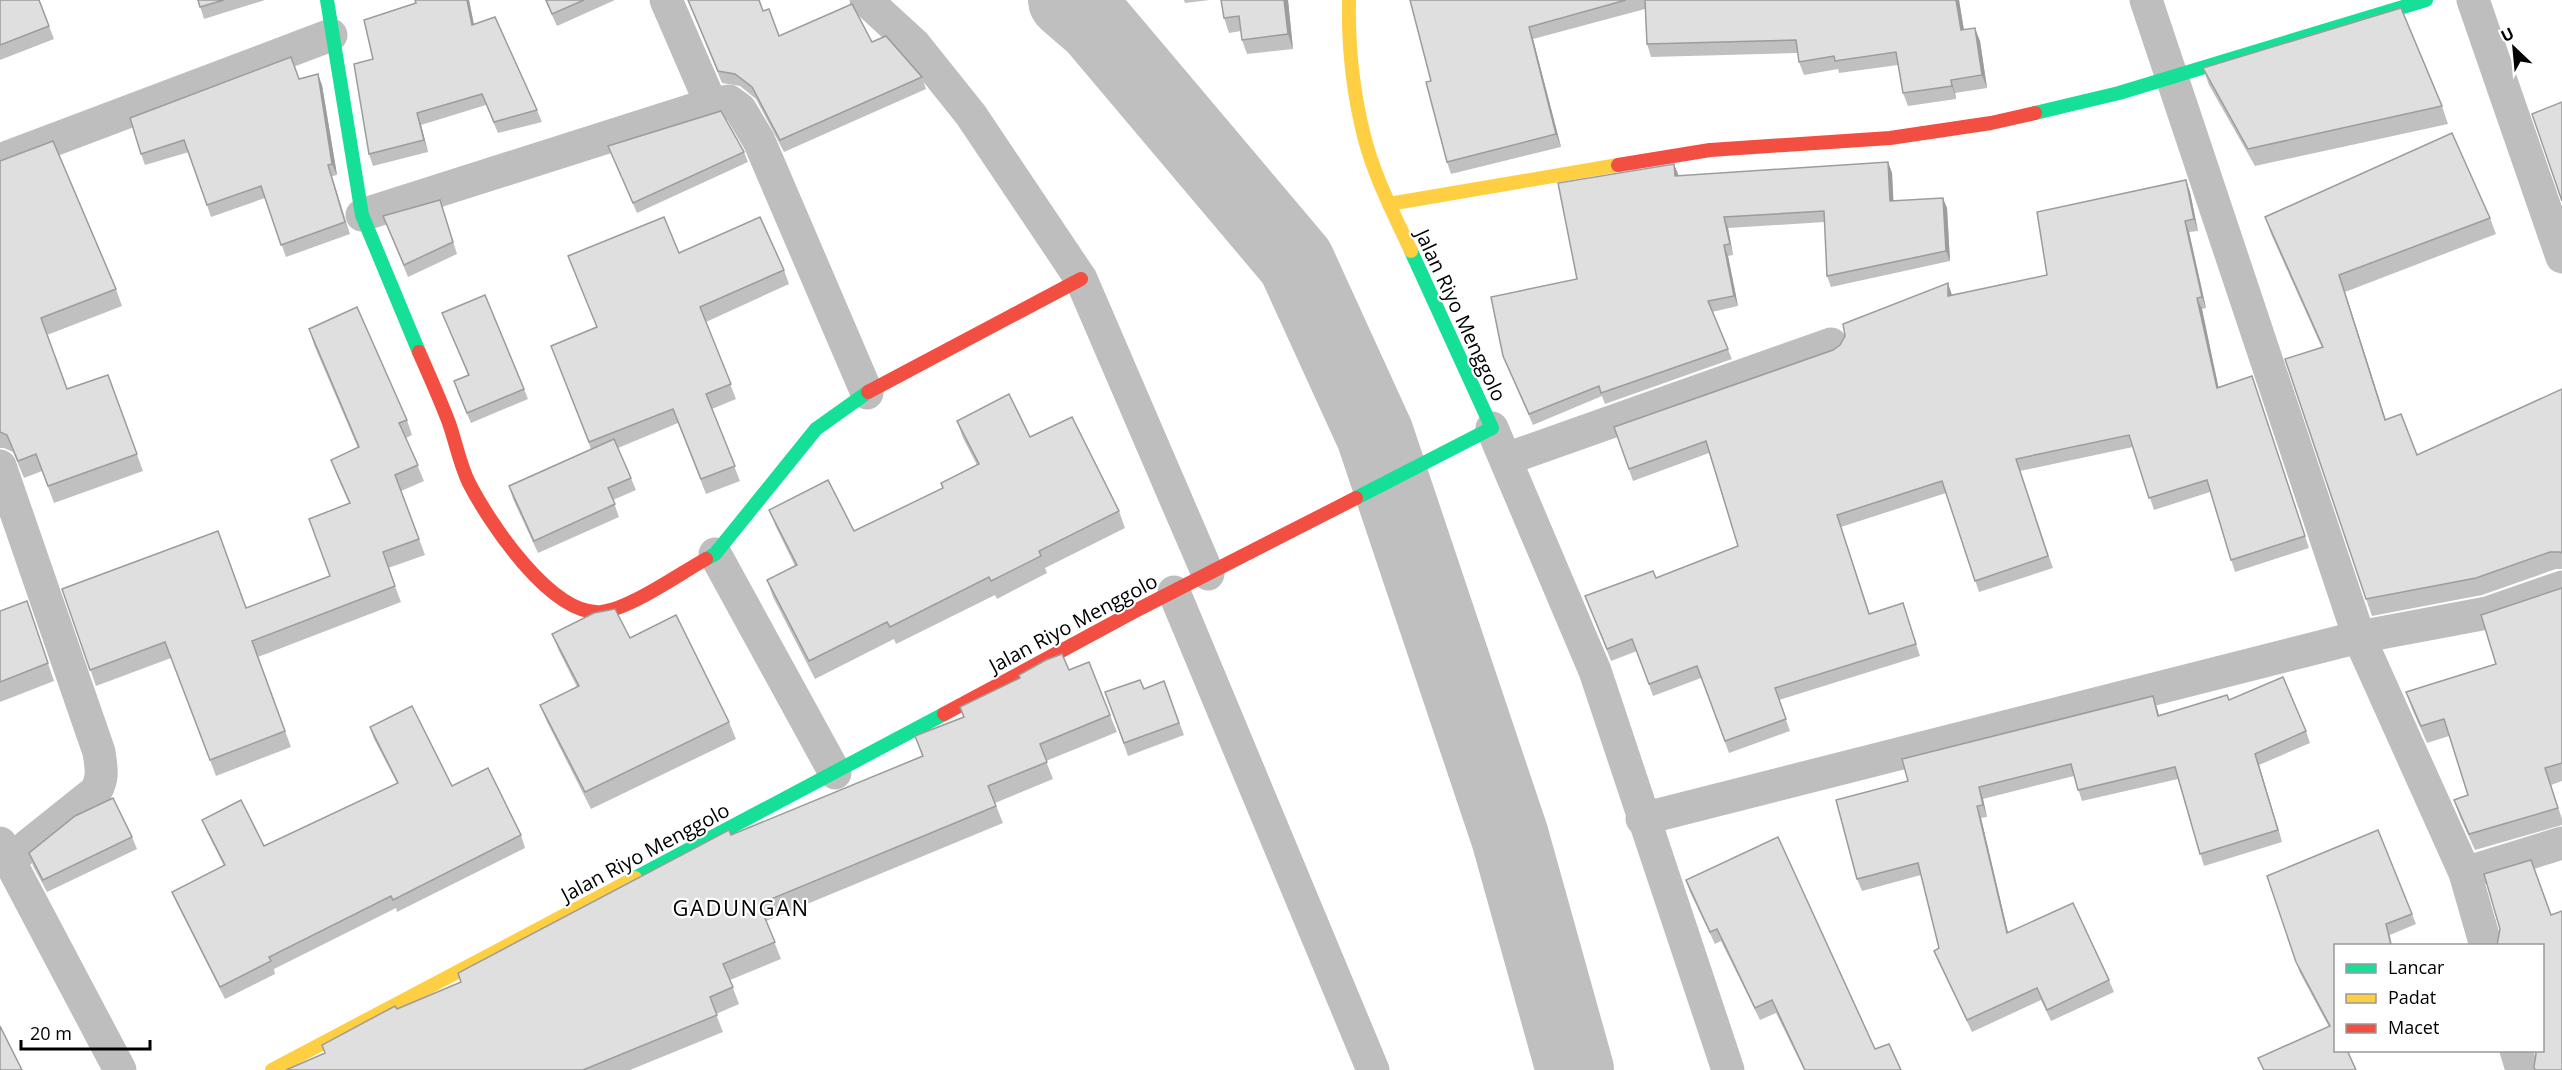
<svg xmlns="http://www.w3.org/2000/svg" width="2562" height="1070" viewBox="0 0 2562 1070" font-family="'Open Sans',sans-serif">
<rect width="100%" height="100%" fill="#fff"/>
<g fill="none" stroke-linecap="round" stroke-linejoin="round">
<!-- river -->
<polyline stroke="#bfbfbf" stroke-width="78" points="1067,0 1096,25 1296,262 1375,435 1510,837 1575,1070"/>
<!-- street -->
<g stroke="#bebebe" stroke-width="33">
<polyline points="666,0 711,104"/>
<polyline points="866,0 915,45 971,115 1081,279 1208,574"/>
<polyline points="2146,0 2359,637 2465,873 2486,946"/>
<polyline points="2473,0 2562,257"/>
<polyline points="0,160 331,35"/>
<polyline points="362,215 711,104 729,101 740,109 759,141 867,393"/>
<polyline points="1492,428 1595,671 1728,1070"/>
<polyline points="1506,459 1831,344"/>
<path d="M0,466L99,752C101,767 104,777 96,791L10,860"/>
<polyline points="715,554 835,773"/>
<polyline points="1174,592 1373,1070"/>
<polyline points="1642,819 2359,637 2487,613 2562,587"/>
<polyline points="0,843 120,1070"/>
<polyline points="2465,873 2562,843"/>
<polyline points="2516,1050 2522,1070"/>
</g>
<!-- fast -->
<g stroke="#16e098" stroke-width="14">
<polyline points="327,0 362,215 419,352"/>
<polyline points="2035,113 2119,93 2426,0"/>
<polyline points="1356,498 1492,428 1411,251"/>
<polyline points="706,559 715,554 816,429 868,392"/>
<polyline points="635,878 944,714"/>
</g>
<!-- slow -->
<g stroke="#ffcf43" stroke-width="14">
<path d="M1349,0C1348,46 1353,92 1364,136C1374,176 1394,214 1411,251"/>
<polyline points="1389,204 1618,165"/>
<polyline points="272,1070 635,878"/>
</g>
<!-- jam -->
<g stroke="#f24e42" stroke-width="14">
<polyline points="1618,165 1710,150 1890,138 1991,123 2035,113"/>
<path d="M419,352C429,375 440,399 449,423C456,443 460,465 469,483C489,522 551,616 601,612C630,609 679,574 706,559"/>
<polyline points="868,392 1081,279"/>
<polyline points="944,714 1135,611 1356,498"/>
</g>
</g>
<!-- wall -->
<g fill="#c0c0c0">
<polygon points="0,0 39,0 54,39 0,60"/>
<polygon points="198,0 265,0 204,19"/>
<polygon points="415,0 469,0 474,24 537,110 542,122 498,133 486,105 421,125 428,152 373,166 369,154 373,59 416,3"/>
<polygon points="545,0 615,0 557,26"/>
<polygon points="688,0 759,0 763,11 779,36 872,42 922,77 926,89 784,152 756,99 740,86 722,83"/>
<polygon points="1184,0 1210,0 1185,3"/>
<polygon points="1221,0 1288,0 1293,49 1247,54 1242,40 1241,31 1229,33 1224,18"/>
<polygon points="1410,0 1959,0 1964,30 1980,41 1987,88 1955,93 1956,99 1908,106 1903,93 1898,65 1839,73 1838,69 1804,75 1799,62 1798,53 1651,57 1647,44 1645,9 1533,39 1561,147 1451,174 1447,162 1431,81"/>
<polygon points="2203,68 2442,106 2448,124 2255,166 2209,85"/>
<polygon points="299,79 322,85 337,175 332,176 350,234 286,257 265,198 211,217 189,152 145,165 141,154"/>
<polygon points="608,146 744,152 748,162 637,213"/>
<polygon points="0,161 116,289 122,306 47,335 67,389 108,375 143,471 54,503 42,471 24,478 13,452 4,448 0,448"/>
<polygon points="1888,162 1892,173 1893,200 1947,208 1950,261 1831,287 1827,276 1825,222 1728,228 1733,255 1728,256 1738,306 1712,312 1732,359 1605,404 1602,396 1533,425 1503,356 1678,176"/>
<polygon points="2190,192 2198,231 2189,232 2206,308 2202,309 2218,387 2252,376 2309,548 2235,572 2210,492 2154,510 2133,447 2020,471 2053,568 1979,592 1946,493 1841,527 1870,614 1903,603 1920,656 1779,700 1790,731 1729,753 1701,678 1653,696 1637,651 1611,661 1585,596 1656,578 1738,546 1709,453 1633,481 1614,427 1833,350 1952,295 2047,275"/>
<polygon points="440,200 457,254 408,277 383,216"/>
<polygon points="2265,217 2490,218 2496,234 2345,292 2386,420 2417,455 2562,389 2562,569 2556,569 2482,595 2372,616 2366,599 2322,348 2271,234"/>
<polygon points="679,253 784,270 789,284 706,322 736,399 712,409 740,481 706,494 678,423 618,448 636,490 613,500 619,517 538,553 513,499 509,486 591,449 551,346 597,327 568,256"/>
<polygon points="442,313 524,389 528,399 471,423 457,391 468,375"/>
<polygon points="309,329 407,420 412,435 406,438 424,481 401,491 425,555 388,568 401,602 258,657 291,747 216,776 171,658 96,686 62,589 246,608 330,576 349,503 337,476 331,460 358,448 314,345"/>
<polygon points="957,421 1030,437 1119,511 1125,528 1045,568 1047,573 997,599 995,595 896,644 894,639 815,679 773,597 767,580 795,566 776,527 769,510 854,531 943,488 941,483 977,465 963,438"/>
<polygon points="2562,588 2562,781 2551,785 2562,819 2562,825 2475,850 2460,817 2454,800 2468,795 2449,736 2427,743 2412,709 2406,692 2496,664"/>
<polygon points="27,601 54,681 0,702 0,611"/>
<polygon points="552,634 630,638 729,722 736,739 591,809 547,722 540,705 577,687 559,651"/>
<polygon points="1069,670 1110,715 1117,732 1046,761 1053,779 995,803 1003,823 766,921 781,959 730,980 739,1004 716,1014 723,1032 630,1070 286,1070 325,1054 397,1009 461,982 731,835 922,756 915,736 963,717 960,707"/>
<polygon points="1164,681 1184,735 1128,756 1105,692 1144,689"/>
<polygon points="2153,696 2159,715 2229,700 2306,731 2310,743 2259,765 2282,842 2204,866 2178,779 2082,801 2074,776 1983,799 1987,817 1981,818 2008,933 2109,980 2114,992 2051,1021 2041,1000 1972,1032 1939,963 1934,951 1939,948 1921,875 1862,891 1857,879 1908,781"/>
<polygon points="370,727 521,835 525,848 397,912 396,908 274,969 275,974 225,999 177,904 172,892 224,866 207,832 202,820 264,846 397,783 374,739"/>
<polygon points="132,837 137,849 47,892 33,866 29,853"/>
<polygon points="2267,876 2412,914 2416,924 2390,935 2392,945 2336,945 2336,1050 2348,1050 2347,1051 2356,1070 2263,1070 2258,1058 2329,1027 2300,973"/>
<polygon points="1686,880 1875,1049 1901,1070 1804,1070 1776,1013 1760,1020 1721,941 1715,944 1690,892"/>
</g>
<!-- shaded-wall -->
<g fill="#9c9c9c">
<polygon points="467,0 469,0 476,36 472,25"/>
<polygon points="1284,0 1288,0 1293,49 1288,34"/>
<polygon points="1956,0 1959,0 1966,43 1961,30"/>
<polygon points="1529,27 1533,39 1561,147 1556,134"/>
<polygon points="1975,28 1980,41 1987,88 1982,75"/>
<polygon points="318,74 322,85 337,175 332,164"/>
<polygon points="1951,80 1955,93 1956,99 1952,86"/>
<polygon points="417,113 421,125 428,152 424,140"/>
<polygon points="1888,162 1892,173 1894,211 1890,201"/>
<polygon points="1674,164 1678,174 1679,187 1675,176"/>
<polygon points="2186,180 2190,192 2198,231 2194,219"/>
<polygon points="1943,198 1947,208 1950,261 1946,251"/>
<polygon points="1724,217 1728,228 1733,255 1730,244"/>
<polygon points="2185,221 2189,232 2206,308 2202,297"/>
<polygon points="1724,245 1728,256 1738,306 1734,296"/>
<polygon points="2339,275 2345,292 2391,437 2385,420"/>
<polygon points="1948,283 1952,295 1953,308 1948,296"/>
<polygon points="2197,298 2202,309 2221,399 2217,388"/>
<polygon points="2153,696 2157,708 2162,728 2158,716"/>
<polygon points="2255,754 2259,765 2282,842 2278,830"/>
<polygon points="1979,787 1983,799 1987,817 1983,805"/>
<polygon points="1977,806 1981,818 2011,945 2007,933"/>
</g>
<!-- building -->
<g fill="#dfdfdf" stroke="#9c9c9c" stroke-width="1.5">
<polygon points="0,0 39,0 49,26 0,45"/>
<polygon points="198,0 224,0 200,7"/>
<polygon points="415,0 467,0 472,25 495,17 537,110 494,122 482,94 417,113 424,140 369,154 354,64 373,59 364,20 416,3"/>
<polygon points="546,0 584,0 552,14"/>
<polygon points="688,0 759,0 763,11 769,9 779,36 852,4 872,42 886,36 922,77 780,140 752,87 735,74 718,71"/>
<polygon points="1221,0 1284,0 1288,34 1242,40 1239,16 1224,18"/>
<polygon points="1410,0 1626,0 1529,27 1556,134 1447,162 1426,82 1431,81"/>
<polygon points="1645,0 1956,0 1961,30 1975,28 1982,75 1951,80 1952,86 1903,93 1896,52 1835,61 1834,56 1799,62 1796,40 1647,44"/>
<polygon points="2401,8 2442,106 2248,149 2203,68"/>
<polygon points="291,57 299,79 318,74 332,164 328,165 345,222 281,245 261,186 207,205 184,140 141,154 130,118"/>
<polygon points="2562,102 2562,201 2532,114"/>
<polygon points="721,111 744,152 633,203 608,146"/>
<polygon points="2452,133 2490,218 2339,275 2385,420 2401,414 2417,455 2562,389 2562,553 2560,552 2550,552 2476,578 2366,599 2285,359 2323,347 2265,217"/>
<polygon points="53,141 116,289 41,318 67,389 108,375 137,454 48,486 36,454 18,461 7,435 0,432 0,161"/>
<polygon points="1888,162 1890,201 1943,198 1946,251 1827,276 1824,211 1724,217 1730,244 1724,245 1734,296 1708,301 1728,349 1601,393 1599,386 1529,414 1503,356 1491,297 1577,279 1558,183 1674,164 1675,176"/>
<polygon points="2186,180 2194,219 2185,221 2202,297 2197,298 2217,388 2252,376 2305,536 2231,560 2207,480 2149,498 2129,435 2016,459 2048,556 1975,581 1942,481 1837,515 1869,614 1903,603 1916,644 1775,688 1786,719 1725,741 1697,666 1649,684 1632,639 1607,649 1585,596 1653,571 1656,578 1738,546 1706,441 1629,469 1614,427 1833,350 1840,345 1845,336 1843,324 1948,283 1948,296 2047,275 2037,212"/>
<polygon points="440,200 453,242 404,265 383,216"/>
<polygon points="664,217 679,253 760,217 784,270 700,307 731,384 706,394 735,466 701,479 673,409 589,442 551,346 597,327 568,256"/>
<polygon points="485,295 524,389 467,413 454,381 469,375 442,313"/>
<polygon points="357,307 407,420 399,423 418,465 395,475 419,539 383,552 395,586 252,641 285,731 210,760 165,642 90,670 62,589 218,531 246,608 330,576 309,519 350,503 331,460 359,447 309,329"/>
<polygon points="1009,394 1030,437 1072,417 1119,511 1039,551 1041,556 991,581 989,577 890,627 887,622 809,661 767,580 797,565 769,510 828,480 854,531 943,488 941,483 979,464 957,421"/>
<polygon points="614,439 631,478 608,488 615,504 534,541 509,486"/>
<polygon points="2562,588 2562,763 2545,768 2558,808 2469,834 2454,800 2468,795 2444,719 2421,726 2406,692 2496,664 2481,615"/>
<polygon points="27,601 48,663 0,682 0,611"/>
<polygon points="615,609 630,638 676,615 729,722 585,792 540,705 579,686 552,634 594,613"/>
<polygon points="1062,654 1069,670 1089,662 1110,715 1040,744 1047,762 988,786 996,806 759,904 775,942 723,964 733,987 710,997 717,1015 583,1070 286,1070 325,1053 322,1045 395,1006 397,1009 461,982 458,973 729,830 731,835 923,756 915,736 964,717 960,707 1020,678 1019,675 1046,660"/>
<polygon points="2283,677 2306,731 2255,754 2278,830 2200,854 2175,767 2078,790 2071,764 1979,787 1983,805 1977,806 2007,933 2073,903 2109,980 2047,1010 2037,988 1967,1020 1934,951 1939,948 1918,863 1857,879 1836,800 1908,781 1902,759 2153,696 2158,716 2227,695 2229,700"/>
<polygon points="1140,680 1144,689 1164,681 1179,723 1124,743 1105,692"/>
<polygon points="412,706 452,786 488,768 521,835 393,900 391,896 269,957 271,961 220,987 172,892 225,865 202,820 241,800 264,846 398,783 370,727"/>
<polygon points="113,798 132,837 43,880 29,853 75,816"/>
<polygon points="2378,830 2412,914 2386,924 2391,945 2336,945 2336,1050 2347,1050 2356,1070 2264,1070 2258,1058 2330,1026 2296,962 2267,876"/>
<polygon points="1778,837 1875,1049 1889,1044 1901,1070 1805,1070 1772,1000 1755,1008 1717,929 1710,932 1686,880"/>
<polygon points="2531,860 2551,915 2562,911 2562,1070 2535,1070 2534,1067 2536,1054 2535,1050 2542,1050 2542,945 2497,945 2500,929 2484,874"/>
<polygon points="0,1026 22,1070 0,1070"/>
</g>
<g text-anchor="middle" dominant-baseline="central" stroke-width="4.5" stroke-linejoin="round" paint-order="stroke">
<!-- street labels -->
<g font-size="20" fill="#000" stroke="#fff">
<text transform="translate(1461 315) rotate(65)">Jalan Riyo Menggolo</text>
<text transform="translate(1073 623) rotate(-28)">Jalan Riyo Menggolo</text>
<text transform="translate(645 852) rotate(-28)">Jalan Riyo Menggolo</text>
</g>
<!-- quarter labels -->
<g font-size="22" letter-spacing="1.5" fill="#000" stroke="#fff">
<text x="741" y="907">GADUNGAN</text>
</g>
</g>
<!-- legend -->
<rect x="2334" y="944" width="210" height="108" fill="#ffffff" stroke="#999999" stroke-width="1.5"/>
<rect x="2346" y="964" width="30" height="9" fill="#16e098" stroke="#999999" stroke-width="1.5"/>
<text x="2388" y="974" font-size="18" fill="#000000">Lancar</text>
<rect x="2346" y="994" width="30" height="9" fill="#ffcf43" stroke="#999999" stroke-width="1.5"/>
<text x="2388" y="1004" font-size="18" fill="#000000">Padat</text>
<rect x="2346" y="1024" width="30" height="9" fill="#f24e42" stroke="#999999" stroke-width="1.5"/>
<text x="2388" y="1034" font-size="18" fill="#000000">Macet</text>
<!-- north arrow -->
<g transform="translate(2514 48) rotate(334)" stroke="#ffffff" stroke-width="4.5" paint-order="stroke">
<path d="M0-4.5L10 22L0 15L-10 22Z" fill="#000000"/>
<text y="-9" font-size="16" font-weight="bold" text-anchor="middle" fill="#000000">U</text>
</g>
<!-- scale -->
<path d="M21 1040v9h129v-9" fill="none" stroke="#000000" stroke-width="3"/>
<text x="30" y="1040" font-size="18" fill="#000000" stroke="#ffffff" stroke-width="4.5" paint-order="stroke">20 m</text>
</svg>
